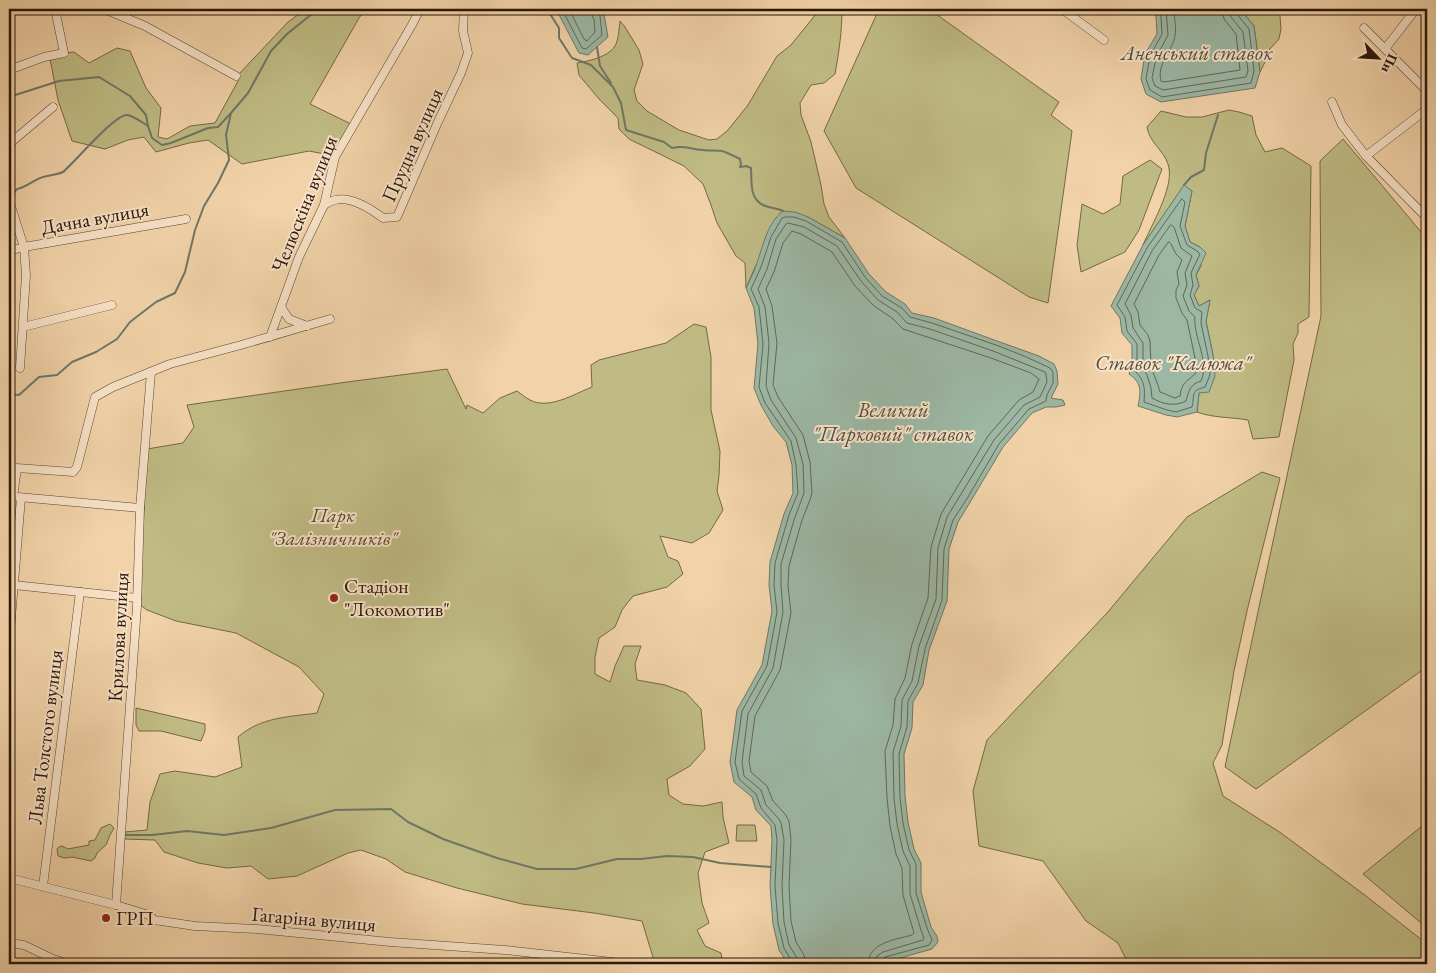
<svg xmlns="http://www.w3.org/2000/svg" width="1436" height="973" viewBox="0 0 1436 973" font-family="'EB Garamond',serif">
<rect width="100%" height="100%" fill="#f2d3a9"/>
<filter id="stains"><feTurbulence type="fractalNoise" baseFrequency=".004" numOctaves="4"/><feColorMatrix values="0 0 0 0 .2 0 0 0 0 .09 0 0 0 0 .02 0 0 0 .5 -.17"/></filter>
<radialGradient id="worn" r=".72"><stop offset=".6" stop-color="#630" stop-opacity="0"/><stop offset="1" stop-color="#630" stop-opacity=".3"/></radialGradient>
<!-- green -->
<g fill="#c0bb84" stroke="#756846">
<polygon points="306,9 366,9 359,18 310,104 351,124 330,155 309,151 242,164 208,140 189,143 156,152 144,137 128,140 105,149 72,141 58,100 50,59 64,53 74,52 89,63 117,48 130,51 146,88 161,108 158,137 167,139 190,126 215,123 238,81 239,74 288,22"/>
<path d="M820,9H842C842,31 839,52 835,74L824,83L811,85L800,103L801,115L811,142L821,185L824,204L829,217L845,238L808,217L756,265L746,288L745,263L736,256L717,223L711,205L703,184L684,166L629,139L619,129L618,118L599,99L579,75L577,63C589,61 614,56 617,41C619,35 619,28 620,21L625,27L639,50L643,64L634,90L637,101L647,111L679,130L709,140L717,139L728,130L748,105L777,56L791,45Z"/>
<polygon points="879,9 929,9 1059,102 1051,115 1072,131 1048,303 1029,297 856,188 824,131"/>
<polygon points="1240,9 1276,9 1280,16 1281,29 1279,39 1269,50 1267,58 1260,72 1254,26"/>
<path d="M1229,110L1239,112L1252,116L1256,135L1265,152L1282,148L1311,166L1309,317L1298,324V333L1293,344L1294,360L1279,437L1253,439L1248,420C1231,417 1213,418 1197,412L1199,393L1213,355L1206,321L1210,300L1199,306L1194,295L1199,286L1196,275L1201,266L1200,247L1190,242L1185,226L1192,191L1184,186L1143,245C1151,226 1173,189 1169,168C1167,156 1157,148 1151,138C1149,135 1148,131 1147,127L1161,111L1186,117H1202Z"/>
<polygon points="1343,139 1427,239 1427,452 1425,456 1427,459 1427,665 1424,669 1256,789 1225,767 1321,316 1320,161"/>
<polygon points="1150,160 1162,169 1139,230 1125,252 1081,272 1077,245 1082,204 1103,214 1120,204 1123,176"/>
<path d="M694,324L706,327L711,357V410L720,451L719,476L717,491L723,510L709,533L692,543L660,536L668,557L678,561L683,574L667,587L633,596L622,610L615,627L599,638L595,657V674L610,682L615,666L624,646H641L635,664L637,680L665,685L686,693L701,709L705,749L690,766L667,779L669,795L683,804L703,806L722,802L723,817L729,843L705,852L698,873L702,903L709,923L697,930L705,946L721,953L723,964H655L642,921L594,913L522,904L457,888L405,872L386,859L361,850L348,853L297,876L268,879L251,866L227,868L198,863L164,852L155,840L124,839L125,832L147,830L150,802L160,774L175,771L215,777L242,767L238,737C261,717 288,717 317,713L324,694L299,667L236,633L176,621L147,610L139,604L147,449L183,443L194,427L187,405L347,382L447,369L466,409L467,405L483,413L500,398L517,391C521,394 526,398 530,400C549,410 574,394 592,387L591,365L599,360L666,343Z"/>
<polygon points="1262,472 1280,478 1247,611 1234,671 1222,745 1213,763 1223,796 1281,833 1366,896 1427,944 1427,964 1125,964 1127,961 1118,943 1086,921 1043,861 979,846 973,791 987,740 1107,613 1187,517"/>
<polygon points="136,708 205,724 205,731 201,741 161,731 139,731 136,725"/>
<polygon points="1427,822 1427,928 1363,874"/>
<polygon points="110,824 114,828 110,835 106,845 97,853 95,858 91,861 72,857 64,858 58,856 57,849 59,847 62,846 68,849 89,845 89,841 95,840 101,828"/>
<polygon points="737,825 755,825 757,841 736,841"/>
</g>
<!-- water -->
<g fill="#9cb8a5" stroke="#6e7767">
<polygon points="556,9 600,9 604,14 608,37 588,55 579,53"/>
<polygon points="1154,9 1240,9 1254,26 1260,72 1255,88 1161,102 1146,94 1141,79 1145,54 1157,34 1156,17"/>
<path d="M1184,185L1192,191L1185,226L1190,242L1200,247L1206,253L1196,275L1199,286L1194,295L1199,306L1210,300L1206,322L1213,355L1215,376L1209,392L1199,393L1197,412L1177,417L1166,415L1138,406C1141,391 1142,383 1129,374L1132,364V345L1122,333L1120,318L1111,306L1143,245Z"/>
<path d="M783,211L795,212L808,217L845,238L869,274L886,292L905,304L912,313L934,318L997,341L1039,356L1054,364L1057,371L1058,384L1051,398L1063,400L1065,405L1056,407H1046L1032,413L1003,447L972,499L958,522L949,549L947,601L929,650L923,685L913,702L912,728L904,754L905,796L908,822L914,849L921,863V892L931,927L937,936L938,942L932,949L879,964H788L779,950L773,924L770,886L772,840L771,826L756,810L752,797L734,782L730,762L737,710L762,665L772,611L769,585L770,562L784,514L793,493L792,465L786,442L773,426L761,405L754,388L758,344L754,308L746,288C750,280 754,272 757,263C763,246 767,223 783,211Z"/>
</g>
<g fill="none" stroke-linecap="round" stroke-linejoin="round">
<!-- shore -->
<g stroke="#636657" stroke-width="1">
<polyline points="562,9 582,48 586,49 602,35 600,16 597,9"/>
<polyline points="569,9 584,39 587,41 595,32 594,19 591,14 590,9"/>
<polyline points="1159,9 1161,17 1162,34 1150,56 1146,79 1150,90 1162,97 1251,83 1254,71 1249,29 1236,13 1236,9"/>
<polyline points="1166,9 1168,35 1156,58 1152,78 1155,86 1163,90 1246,77 1248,71 1243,32 1231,17 1229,9"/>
<path d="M1173,9C1175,18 1177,31 1174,40C1169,54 1157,66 1161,81L1164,82L1240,70L1236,34L1224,19L1222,9"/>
<path d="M1182,199L1185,202L1180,226L1187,245L1197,251L1200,254L1191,273L1193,285L1190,295L1195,308L1202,312L1201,323L1208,356L1210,375L1205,387C1190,391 1195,394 1192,407L1176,412L1167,410L1144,402C1145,388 1145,381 1135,371L1137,364V344L1127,331L1125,317L1117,305L1147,248Z"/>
<path d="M1171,225L1174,227L1181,248L1192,256L1185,273L1187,285L1183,296L1189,311L1195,317C1193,337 1210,361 1201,381C1189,385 1189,391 1186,401C1174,407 1163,404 1152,398L1151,388L1147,375L1143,369V343L1133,328L1131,315L1125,304L1152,251Z"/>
<path d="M1169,242L1171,244L1176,254L1182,260L1177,272L1179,284L1176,290V298L1182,313L1187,320L1195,358L1196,373C1187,382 1182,381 1180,396L1175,398L1160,392L1158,385L1151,367L1150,341L1148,335L1140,325L1138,312L1134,304L1159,255Z"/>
<polyline points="792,964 791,960 784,948 778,923 775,886 777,840 775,825 761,808 756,794 739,779 735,762 742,711 767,666 777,612 774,585 775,563 789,515 798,493 796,465 791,441 765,403 759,387 763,344 759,307 751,289 761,267 771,237 782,218 785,217 794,217 806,221 842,242 865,277 882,296 902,308 910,317 932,323 996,345 1024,356 1050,368 1053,372 1053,383 1047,395 1046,401 1029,409 999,444 968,497 953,520 944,549 942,600 925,649 918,683 908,701 907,727 899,754 900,797 903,823 909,850 916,864 916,893 927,928 932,940 929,945 885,957 882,960 882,964"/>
<polyline points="798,964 797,958 789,945 784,922 782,886 784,840 781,823 779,819 766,805 761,790 744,776 742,762 748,714 773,668 783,612 781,585 781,564 795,517 804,493 803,464 796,438 771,400 766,386 769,343 765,307 758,289 767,269 776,239 786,224 788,223 804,227 837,246 861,281 878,300 897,312 907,323 930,329 993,351 1045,372 1046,374 1047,382 1040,397 1024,405 994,440 947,517 938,548 936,599 919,646 912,681 902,700 901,726 893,752 894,798 897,824 903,851 910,866 910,894 921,930 924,938 923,940 883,952 877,956 876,964"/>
<path d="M806,964L804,955L796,942L791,921L789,886L791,840L789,821L785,814L773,801L767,786L751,772L749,761L755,716L780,670L791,613L788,585L789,566L802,520L810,500L812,493L810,462L803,435L778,397L773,385L777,343L772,306L766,289L774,272L783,243L792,231L801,234L832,252L855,286L874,306L892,318L903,329L991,358L1031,373L1039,379L1033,392L1019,400L988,436L941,514L931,547L928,598L912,644L905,678L895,699L893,725L885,751L887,798L890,826L896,854L902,868L903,895L914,933L912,935C895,940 869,942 868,964"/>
</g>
<!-- stream -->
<g stroke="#6e7767" stroke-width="2">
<path d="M547,9L559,28V38L572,58L591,65L613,87L621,103L626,130L664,142L672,148C686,145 689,149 703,150C709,151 717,150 722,151C726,152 736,157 740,159L741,164L740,167L746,166L751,168C752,182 749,198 763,205C769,208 777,208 783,211"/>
<polyline points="597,47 600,66 611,83"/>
<polyline points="9,97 59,81 99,77 130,96 146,115 148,126 152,138 162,145 171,143 208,128 218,127 231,113"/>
<polyline points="1184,185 1191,177 1204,170 1206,153 1218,115"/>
<path d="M14,193L17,189C27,187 33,180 43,177C50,175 56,175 63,172C75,162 115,114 127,115C134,116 143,123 148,126"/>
<polyline points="9,223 11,216"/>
<polyline points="9,394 19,395 39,377 57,375 72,362 96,352 117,339 130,322 156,302 175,293 185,272 195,230 204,206 218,183 229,160 226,135 231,113 248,93 271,51 287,34 318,9"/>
<polyline points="125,835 152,835 187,831 224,835 271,828 335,810 391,809 408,822 443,839 497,858 537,869 576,869 617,859 641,859 667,856 693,857 720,863 771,867"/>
</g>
<defs>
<g id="minor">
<polyline points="104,9 145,26 236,76"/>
<polyline points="1062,9 1104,40"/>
<polyline points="1364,28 1427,91"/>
<polyline points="1385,49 1416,9"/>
<polyline points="9,70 44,57 64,53 55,9"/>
<polyline points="1332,102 1342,125 1366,156 1427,218"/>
<polyline points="9,144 53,107"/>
<polyline points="1366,156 1427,109"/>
<polyline points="9,200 24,247 26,275 20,368"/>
<path d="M324,205C327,203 331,201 335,200C351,196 371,209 383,218L397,217L437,124L461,73L468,53L463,31L464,9"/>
<polyline points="9,251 24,247 186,219"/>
<polyline points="281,307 289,319 307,326"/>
<polyline points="23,327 112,305"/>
<polyline points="270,337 299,257 324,205 335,157 413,23 420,9"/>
<polyline points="13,497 17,468 73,472 77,467 95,397 113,387 170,364 241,345 330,319"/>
<polyline points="18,497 140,508"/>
<polyline points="14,585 137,598"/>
<polyline points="9,643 21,498"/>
<polyline points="9,878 116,905 149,915 154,920 195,926 257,929 390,942 505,950 612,962 622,964"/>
<polyline points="43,886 80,592"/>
<polyline points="116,905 137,606 140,508 151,372"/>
<polyline points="9,943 24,945 53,959 70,964"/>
</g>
</defs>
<!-- minor casing -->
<use href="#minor" stroke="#5c4431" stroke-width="9"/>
<!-- minor -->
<use href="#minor" stroke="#f7e2c7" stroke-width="8"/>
</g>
<!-- markers -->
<g fill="#8f2418" stroke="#f7e2c7" stroke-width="2">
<circle cx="334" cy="598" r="5"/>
<circle cx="106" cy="918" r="5"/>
</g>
<g text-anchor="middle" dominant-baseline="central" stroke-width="4" stroke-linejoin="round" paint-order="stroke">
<!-- street labels -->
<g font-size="20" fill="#2a1509" stroke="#f7e2c7">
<text transform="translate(412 145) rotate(-66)">Прудна вулиця</text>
<text transform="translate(304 204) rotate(-68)">Челюскіна вулиця</text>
<text transform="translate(95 218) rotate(-10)">Дачна вулиця</text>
<text transform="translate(118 637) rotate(-87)">Крилова вулиця</text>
<text transform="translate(45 737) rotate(-83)">Льва Толстого вулиця</text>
<text transform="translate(314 919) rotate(5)">Гагаріна вулиця</text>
</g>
<!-- park labels -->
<g font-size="20" font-style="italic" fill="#57472e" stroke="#f7e2c7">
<text x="333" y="515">Парк<tspan x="333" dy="23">"Залізничників"</tspan></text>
</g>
<!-- poi labels -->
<g font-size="20" fill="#2a1509" stroke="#f7e2c7" text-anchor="start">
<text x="344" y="586">Стадіон<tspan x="344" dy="23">"Локомотив"</tspan></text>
<text x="116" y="918">ГРП</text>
</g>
<!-- water labels -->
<g font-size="21" font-style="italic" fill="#524e40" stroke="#f7e2c7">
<text x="1197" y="52">Аненський ставок</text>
<text x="1173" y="362">Ставок "Калюжа"</text>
<text x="893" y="409">Великий<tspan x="893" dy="24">"Парковий" ставок</tspan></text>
</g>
</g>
<!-- margin -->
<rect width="1436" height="973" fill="none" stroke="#f2d3a9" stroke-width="30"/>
<rect x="10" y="10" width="1416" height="953" fill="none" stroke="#2a1509" stroke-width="2.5"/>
<rect x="15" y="15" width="1406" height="943" fill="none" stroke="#2a1509"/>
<!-- north arrow -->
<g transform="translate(1378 58) rotate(115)" stroke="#f7e2c7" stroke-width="4" paint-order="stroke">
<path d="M0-4L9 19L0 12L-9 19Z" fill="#2a1509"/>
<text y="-8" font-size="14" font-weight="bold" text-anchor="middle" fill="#2a1509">Пн</text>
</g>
<rect width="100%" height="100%" filter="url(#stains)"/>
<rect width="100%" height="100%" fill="url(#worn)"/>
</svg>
